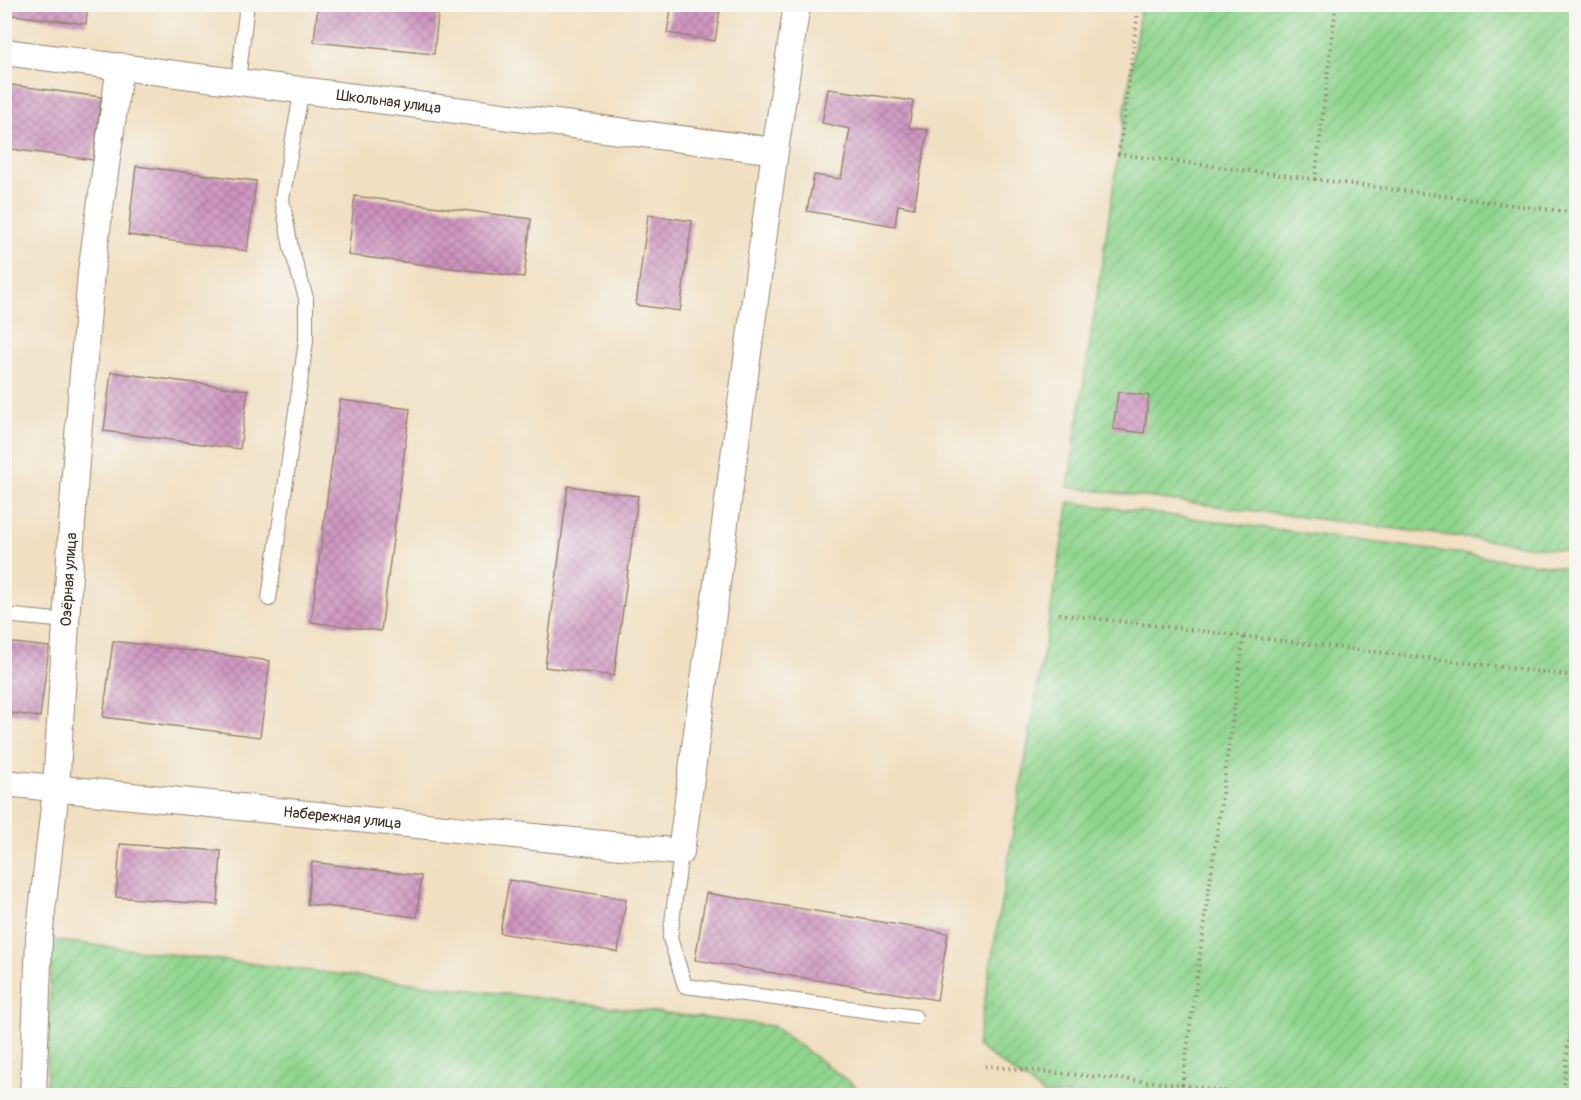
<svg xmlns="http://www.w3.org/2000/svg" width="1581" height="1100" viewBox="0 0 1581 1100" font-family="Pangolin,sans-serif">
<defs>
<pattern id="garden-furrows" width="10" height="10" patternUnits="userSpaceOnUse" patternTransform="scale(1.5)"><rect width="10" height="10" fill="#90d58f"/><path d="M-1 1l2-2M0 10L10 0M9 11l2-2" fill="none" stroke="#7db77b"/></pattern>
<pattern id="building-cross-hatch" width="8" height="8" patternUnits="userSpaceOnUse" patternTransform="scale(1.5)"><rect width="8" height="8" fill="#cd93bf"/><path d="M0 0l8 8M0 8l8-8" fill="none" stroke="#a8789b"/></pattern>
</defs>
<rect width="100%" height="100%" fill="#f6f6f2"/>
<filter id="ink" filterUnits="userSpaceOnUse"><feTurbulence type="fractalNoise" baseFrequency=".0167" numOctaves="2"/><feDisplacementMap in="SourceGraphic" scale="12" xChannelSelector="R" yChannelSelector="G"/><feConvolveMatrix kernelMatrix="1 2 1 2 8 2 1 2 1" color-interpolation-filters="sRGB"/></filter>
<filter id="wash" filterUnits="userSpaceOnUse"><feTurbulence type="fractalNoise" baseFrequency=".008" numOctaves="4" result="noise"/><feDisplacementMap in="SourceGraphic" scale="24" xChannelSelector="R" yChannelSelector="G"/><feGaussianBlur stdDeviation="1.35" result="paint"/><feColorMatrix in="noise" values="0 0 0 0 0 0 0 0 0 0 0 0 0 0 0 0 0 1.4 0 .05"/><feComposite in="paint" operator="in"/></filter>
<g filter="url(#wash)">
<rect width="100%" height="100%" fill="#f1dfc1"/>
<!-- garden -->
<g fill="url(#garden-furrows)" stroke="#668056" stroke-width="1.5">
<polygon points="1141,5 1576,5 1576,552 1068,487"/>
<polygon points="1069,502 1576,569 1576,1095 1045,1095 977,1046"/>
<polygon points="52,940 773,1026 867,1095 46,1096"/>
</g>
<g id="blocks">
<!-- building -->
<g fill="url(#building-cross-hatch)">
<polygon points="4,4 88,4 86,24 4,14"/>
<polygon points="318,4 439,4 434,54 314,42"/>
<polygon points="672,4 721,4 715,41 667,33"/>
<polygon points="4,84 101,97 93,160 4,148"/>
<polygon points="828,89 913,101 909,128 928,130 914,208 898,205 895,226 807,211 814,175 841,179 850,129 822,123"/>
<polygon points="136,166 256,181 247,251 128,235"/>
<polygon points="355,196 531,219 524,277 348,255"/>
<polygon points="648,215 692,221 680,311 636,305"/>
<polygon points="111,372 248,390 240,449 104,431"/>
<polygon points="1118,392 1149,396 1144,433 1113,429"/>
<polygon points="340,400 410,409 381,631 311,622"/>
<polygon points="568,486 638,496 614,676 545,667"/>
<polygon points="113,641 270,661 260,737 103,717"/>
<polygon points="4,642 49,647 40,717 4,712"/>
<polygon points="120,844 221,851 218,905 116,897"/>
<polygon points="312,862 421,876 417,917 307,904"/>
<polygon points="509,880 626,899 618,952 500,933"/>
<polygon points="706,893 948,933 937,1000 695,960"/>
</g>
</g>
</g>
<g filter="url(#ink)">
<use href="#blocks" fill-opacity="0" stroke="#968470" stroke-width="1.5"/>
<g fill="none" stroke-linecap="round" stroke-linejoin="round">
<defs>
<g id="lane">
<polyline points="238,81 247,4"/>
<polyline points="269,599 306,341 306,298 291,248 282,199 302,89"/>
<polyline points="4,615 66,621"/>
<polyline points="681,852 670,938 685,986 915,1017"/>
</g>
<g id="street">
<path id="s1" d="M4,52L775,151"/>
<path id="s2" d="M4,783L681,852L775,151L797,4"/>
<path id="s3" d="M33,1096L39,938L56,789L75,474L91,272L120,66"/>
</g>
</defs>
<!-- lane casing -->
<use href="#lane" stroke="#968470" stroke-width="16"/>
<!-- street casing -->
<use href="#street" stroke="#968470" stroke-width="28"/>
<!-- path -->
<g stroke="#968470" stroke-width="4" stroke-dasharray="1.5 4.5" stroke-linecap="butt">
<polyline points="1139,4 1119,154 1576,213"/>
<polyline points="1315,180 1336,4"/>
<polyline points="1059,614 1576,676"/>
<polyline points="985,1066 1182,1085 1258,1096"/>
<polyline points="1182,1085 1244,636"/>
<polyline points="1563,1096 1576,967"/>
</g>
<!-- lane -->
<use href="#lane" stroke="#fff" stroke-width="14"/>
<!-- street -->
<use href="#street" stroke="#fff" stroke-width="26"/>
</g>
</g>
<g text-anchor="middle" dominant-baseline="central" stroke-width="4.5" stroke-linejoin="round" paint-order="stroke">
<!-- street labels -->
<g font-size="15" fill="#3b2a1e" stroke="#f6f6f2">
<text stroke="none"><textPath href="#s1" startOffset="388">Школьная улица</textPath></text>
<text stroke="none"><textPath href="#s3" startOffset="518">Озёрная улица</textPath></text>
<text stroke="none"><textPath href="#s2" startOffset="340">Набережная улица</textPath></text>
</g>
</g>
<!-- margin -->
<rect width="1581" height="1100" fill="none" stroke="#f6f6f2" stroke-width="24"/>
</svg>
